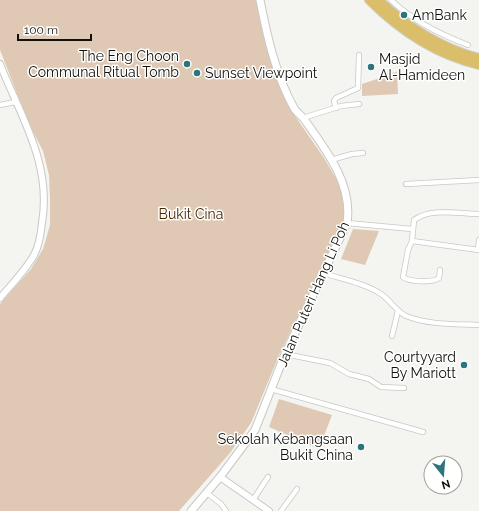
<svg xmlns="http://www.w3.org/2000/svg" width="479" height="511" viewBox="0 0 479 511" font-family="Raleway,sans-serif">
<rect width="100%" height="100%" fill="#f4f4f1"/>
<!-- green -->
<g fill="#e0c9b4">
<polygon points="0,0 256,0 271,61 280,87 295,116 324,158 341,187 344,202 344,216 342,226 280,353 251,423 230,453 179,511 0,511 0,304 31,269 43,249 50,225 50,199 49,175 43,151 29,124 0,50"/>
<polygon points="397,72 398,94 362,96 362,84 380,78 384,74"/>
<polygon points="353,229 379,231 365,265 341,259"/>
<polygon points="279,399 332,415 319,449 269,427"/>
</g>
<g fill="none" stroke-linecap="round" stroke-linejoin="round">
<defs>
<g id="minor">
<path d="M391,0C413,21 439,34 468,45"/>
<polyline points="0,105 15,102"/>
<polyline points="336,108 334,101 336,98 358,88 359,55"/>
<polyline points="303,118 341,106 359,104"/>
<polyline points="331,160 352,154 363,153"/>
<polyline points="406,184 479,180"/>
<polyline points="347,223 412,229"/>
<polyline points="412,241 479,250"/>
<polyline points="478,249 479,240"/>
<path d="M440,270L439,278C433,283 409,282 403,277L408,250L412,241L414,220C431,207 459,214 479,214"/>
<path d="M323,273C342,279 364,283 381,294C390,300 396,311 406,316C428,325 456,324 479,325"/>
<polyline points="392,336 398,311"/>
<polyline points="285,354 330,363 349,374 369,379 381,387 404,388"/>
<polyline points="271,389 423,432"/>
<polyline points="207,493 221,504 226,511"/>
<polyline points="253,500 268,477"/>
<polyline points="281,511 297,489"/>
</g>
<g id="tertiary">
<path d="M0,64C21,117 52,164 42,223C41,233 39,246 34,255C25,271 12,284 0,298"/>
<polyline points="220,477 269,511"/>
</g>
<path id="secondary" d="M191,511L220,477L255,430L285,354L347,223C353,184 326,150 304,119C301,115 296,112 294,108C276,76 267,36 260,0"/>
<g id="primary">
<path d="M369,0C400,31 436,55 479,65"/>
<path d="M379,0C406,26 443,49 479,58"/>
</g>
</defs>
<!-- minor casing -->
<use href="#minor" stroke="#c8c8c5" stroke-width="6"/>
<!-- tertiary casing -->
<use href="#tertiary" stroke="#c8c8c5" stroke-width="8"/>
<!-- secondary casing -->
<use href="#secondary" stroke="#c8c8c5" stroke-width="9"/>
<!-- primary casing -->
<use href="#primary" stroke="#cfcfcf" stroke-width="10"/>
<!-- minor -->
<use href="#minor" stroke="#fff" stroke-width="4.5"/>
<!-- tertiary -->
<use href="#tertiary" stroke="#fff" stroke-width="6"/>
<!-- secondary -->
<use href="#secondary" stroke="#fff" stroke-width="7"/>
<!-- primary -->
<use href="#primary" stroke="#dabe6a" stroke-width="8"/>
</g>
<!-- markers -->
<g fill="#2c757d" stroke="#fffffe" stroke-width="1.5">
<circle cx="404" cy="15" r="4"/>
<circle cx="187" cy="64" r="4"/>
<circle cx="371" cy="67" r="4"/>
<circle cx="197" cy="73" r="4"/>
<circle cx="464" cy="365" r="4"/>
<circle cx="361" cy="447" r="4"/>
</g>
<g text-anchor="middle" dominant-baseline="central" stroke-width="3" stroke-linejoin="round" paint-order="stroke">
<!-- poi labels -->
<g font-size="14" fill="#10100f" stroke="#fffffe" text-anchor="start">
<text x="412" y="15">AmBank</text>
<text x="179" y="56" text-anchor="end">The Eng Choon<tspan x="179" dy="16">Communal Ritual Tomb</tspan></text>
<text x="379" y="59">Masjid<tspan x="379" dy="16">Al-Hamideen</tspan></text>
<text x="205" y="73">Sunset Viewpoint</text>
<text x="456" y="357" text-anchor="end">Courtyyard<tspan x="456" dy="16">By Mariott</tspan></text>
<text x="353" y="439" text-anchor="end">Sekolah Kebangsaan<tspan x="353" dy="16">Bukit China</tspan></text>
</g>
<!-- park labels -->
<g font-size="14" fill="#432604" stroke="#fffffe">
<text x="191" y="214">Bukit Cina</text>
</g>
<!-- street labels -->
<g font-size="14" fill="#10100f" stroke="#fffffe">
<text transform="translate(313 294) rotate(-66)">Jalan Puteri Hang Li Poh</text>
</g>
</g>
<!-- north arrow -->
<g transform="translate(443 475) rotate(163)"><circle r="19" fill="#fffffe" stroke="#9f9f9e"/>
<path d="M0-3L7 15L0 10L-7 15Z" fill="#2c757d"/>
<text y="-6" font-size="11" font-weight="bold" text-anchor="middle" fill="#10100f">N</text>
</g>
<!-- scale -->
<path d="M18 34v6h73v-6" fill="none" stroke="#10100f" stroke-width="2"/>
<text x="24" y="34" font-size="12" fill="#10100f" stroke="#fffffe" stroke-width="3" paint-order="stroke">100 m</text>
</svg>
